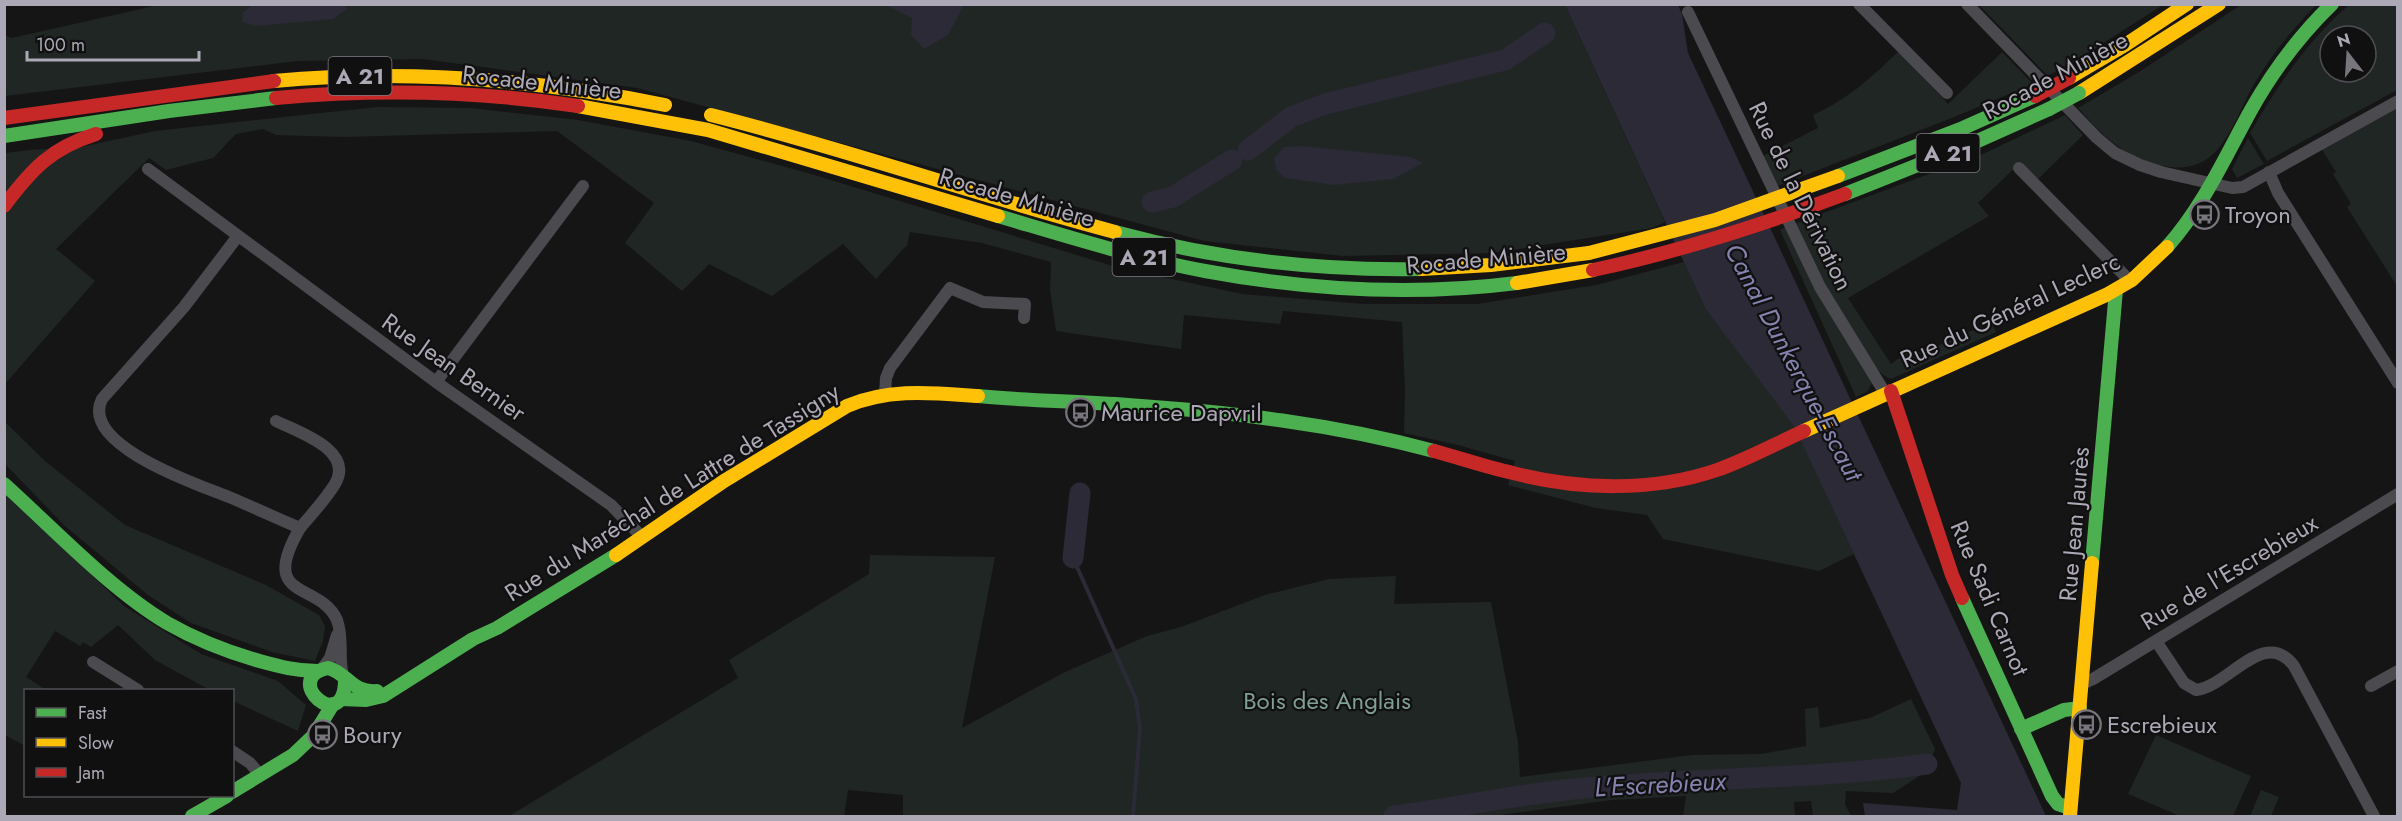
<svg xmlns="http://www.w3.org/2000/svg" width="2402" height="821" viewBox="0 0 2402 821" font-family="Jost,sans-serif">
<rect width="100%" height="100%" fill="#161516"/>
<!-- green -->
<g fill="#202624" fill-rule="evenodd">
<polygon points="163,4 252,5 243,12 346,9 345,4 1565,5 1665,222 1652,228 1492,253 1343,256 1204,241 637,88 423,59 297,61 5,96 4,35 12,38"/>
<polygon points="1979,5 2163,5 2097,47 2048,76"/>
<path d="M2241,5H2316C2291,31 2273,53 2254,84C2241,107 2231,138 2212,155C2187,178 2147,165 2122,149C2105,138 2092,123 2078,108L2139,72Z"/>
<path d="M2349,5H2397V90L2267,161L2250,133C2278,85 2307,41 2349,5ZM2330,36H2366V72H2330Z"/>
<path d="M1899,51L1948,104L2002,52L2033,84L1954,117L1775,187L1761,157L1818,128L1813,115C1851,97 1868,80 1899,51Z"/>
<polygon points="2397,106 2397,286 2347,207 2351,204 2333,174 2336,172 2321,148"/>
<polygon points="377,107 470,108 578,120 691,141 811,174 1116,267 1242,294 1363,304 1477,304 1596,285 1684,262 1706,310 1794,425 1854,554 1819,571 1663,539 1647,515 1596,508 1508,485 1515,461 1458,445 1404,433 1405,391 1402,322 1283,311 1280,324 1184,315 1181,349 1056,331 1050,290 1051,262 982,243 910,232 907,245 876,279 843,244 772,296 709,264 682,291 625,243 654,203 557,131 344,137 276,135 263,129 236,134 213,158 166,170 149,158 56,249 95,281 5,384 5,153 30,150 81,147 155,131"/>
<path d="M2065,115L2083,135L2038,179L2021,162L1978,203L1989,216L1848,298L1891,364L1906,353L1924,352L1991,322L1996,332L1891,379C1862,370 1809,255 1794,224L1983,154Z"/>
<polygon points="2248,138 2264,164 2237,178 2232,169"/>
<polygon points="1786,227 1873,381 1868,391 1856,397 1780,230"/>
<polygon points="4,421 45,461 125,525 266,585 319,615 325,626 323,641 315,661 272,652 191,623 148,595 65,526 5,464"/>
<polygon points="4,492 124,606 201,654 278,681 306,705 298,731 233,701 232,690 210,690 155,660 118,625 91,647 83,642 80,646 55,631 26,677 46,690 26,690 25,746 5,735"/>
<polygon points="870,555 995,557 962,728 1063,673 1147,636 1181,627 1265,595 1329,579 1396,576 1394,604 1491,602 1518,742 1520,777 1692,755 1761,754 1806,746 1805,709 1818,707 1820,728 1870,718 1911,699 1935,749 1927,771 1893,793 1846,791 1845,804 1851,816 1813,816 1811,801 1794,802 1795,816 1683,816 1686,796 1612,800 1493,816 903,816 903,795 848,790 844,816 509,816 738,678 729,660 869,574"/>
<polygon points="2156,735 2251,776 2233,816 2180,816 2128,794"/>
<polygon points="2261,790 2279,797 2271,816 2250,816"/>
</g>
<!-- water -->
<g fill="#2b2a36">
<polygon points="345,4 347,9 333,19 255,26 242,22 243,12 252,5"/>
<polygon points="874,5 964,4 964,5 948,35 924,49 911,35 912,18 888,6"/>
<polygon points="1565,5 1678,5 1682,14 1688,53 2046,816 1865,816 1863,803 1957,810 1961,783 1794,426 1706,310"/>
<polygon points="1301,146 1411,157 1423,163 1393,179 1334,185 1285,178 1276,169 1274,158 1284,147"/>
</g>
<g fill="none" stroke-linecap="round" stroke-linejoin="round">
<!-- stream -->
<polyline stroke="#2b2a36" stroke-width="4" points="1073,558 1136,699 1140,729 1133,816"/>
<!-- river -->
<g stroke="#2b2a36" stroke-width="21">
<polyline points="1248,150 1291,117 1325,104 1505,60 1545,33"/>
<polyline points="1152,202 1173,197 1232,160"/>
<polyline points="1073,558 1080,493"/>
<path d="M1394,816C1454,808 1514,795 1574,789C1692,777 1810,780 1927,764"/>
</g>
<!-- street -->
<g stroke="#4b4a4e" stroke-width="12">
<polyline points="1859,4 1947,93"/>
<polyline points="1967,4 2097,138 2115,153 2140,165 2161,172 2232,188 2243,187 2398,101"/>
<polyline points="1688,12 1820,287 1885,393"/>
<polyline points="2019,168 2130,281"/>
<polyline points="148,169 436,382 611,505 642,537"/>
<polyline points="2269,172 2278,193 2398,383"/>
<path d="M238,236L184,307L102,399C79,445 199,485 229,497C253,507 276,518 300,528C257,602 320,581 337,620C344,639 338,658 343,676"/>
<polyline points="436,382 583,186"/>
<polyline points="885,394 886,378 890,368 950,288 983,302 1025,304 1024,318"/>
<path d="M276,421C298,432 355,450 335,484C325,500 312,514 300,528"/>
<path d="M2156,641L2184,683L2196,690C2228,687 2264,626 2294,666L2374,816"/>
<polyline points="93,662 138,690"/>
<polyline points="321,670 330,658 337,635"/>
<polyline points="2082,684 2093,679 2398,494"/>
<polyline points="2371,686 2398,671"/>
<polyline points="232,751 250,763 260,775"/>
</g>
<!-- fast -->
<g stroke="#4caf50" stroke-width="14">
<polyline points="4,136 169,111 276,98"/>
<polyline points="1838,176 1963,128 2035,96"/>
<polyline points="1845,194 1973,143 2049,109"/>
<path d="M998,216C1066,236 1135,258 1205,271C1307,290 1414,296 1517,283"/>
<path d="M1115,232C1215,259 1317,271 1421,269"/>
<path d="M2167,247C2203,207 2225,157 2251,110C2273,71 2300,35 2332,4"/>
<path d="M978,396C1028,401 1078,401 1128,405C1231,412 1334,424 1434,451"/>
<path d="M4,484C54,529 110,589 167,623C195,639 225,651 256,660C278,666 295,671 318,671"/>
<polyline points="2092,563 2116,290"/>
<polyline points="1962,598 2052,796 2058,804 2070,808"/>
<path d="M345,679C345,738 279,678 328,668C348,673 351,693 377,691"/>
<polyline points="341,699 366,700 383,696 473,639 497,628 616,555"/>
<polyline points="2021,729 2064,710 2080,708"/>
<polyline points="232,792 293,755 314,735 333,704"/>
<polyline points="192,816 227,796"/>
</g>
<!-- slow -->
<g stroke="#ffc107" stroke-width="14">
<polyline points="2069,78 2125,45 2187,4"/>
<path d="M274,81C406,69 535,79 665,105"/>
<polyline points="2079,93 2219,4"/>
<polyline points="578,106 708,130 998,216"/>
<path d="M711,115C847,149 979,196 1115,232"/>
<polyline points="1421,269 1491,265 1589,253"/>
<polyline points="1517,283 1593,270"/>
<polyline points="1804,431 2106,295 2132,280 2167,247"/>
<path d="M616,555L724,481L847,406C890,388 932,393 978,396"/>
<polyline points="2070,816 2092,563"/>
</g>
<!-- jam -->
<g stroke="#c62828" stroke-width="14">
<path d="M276,98C376,89 478,91 578,106"/>
<polyline points="4,118 274,81"/>
<path d="M4,206C32,169 51,148 96,134"/>
<polyline points="1891,391 1952,575 1962,598"/>
<path d="M1434,451C1460,458 1486,467 1513,473C1578,490 1653,492 1717,470C1746,460 1775,444 1804,431"/>
</g>
<!-- fast-bridge -->
<polyline stroke="#4caf50" stroke-width="14" points="2049,109 2079,93"/>
<!-- slow-bridge -->
<polyline stroke="#ffc107" stroke-width="14" points="1589,253 1715,220 1838,176"/>
<!-- jam-bridge -->
<g stroke="#c62828" stroke-width="14">
<polyline points="2035,96 2069,78"/>
<path d="M1593,270C1679,252 1762,225 1845,194"/>
</g>
</g>
<!-- icons -->
<defs>
<symbol id="bus-ring" viewBox="-11 -11 22 22"><circle r="9.5" fill="#111011" stroke="#78757d" stroke-width="1.5"/><path d="M-5-6H5V4H4V6H2V4H-2V6H-4V4H-5ZM-3.5-4V0h7V-4ZM-3.5 1.2v1.5H-2V1.2ZM2 1.2v1.5H3.5V1.2Z" fill="#78757d"/></symbol>
</defs>
<g fill-rule="evenodd">
<use href="#bus-ring" x="2188" y="198" width="33" height="33"/>
<use href="#bus-ring" x="1064" y="396" width="33" height="33"/>
<use href="#bus-ring" x="2070" y="708" width="33" height="33"/>
<use href="#bus-ring" x="306" y="718" width="33" height="33"/>
</g>
<g text-anchor="middle" dominant-baseline="central" stroke-width="4.5" stroke-linejoin="round" paint-order="stroke">
<!-- shield labels -->
<g fill="#111011" stroke="#7e7a84" stroke-width="1.5">
<rect x="328.5" y="57" width="63" height="38" rx="4.5"/>
<rect x="1916.5" y="134" width="63" height="38" rx="4.5"/>
<rect x="1112.5" y="238" width="63" height="38" rx="4.5"/>
</g>
<g font-size="22" font-weight="bold" fill="#aca8b5">
<text x="360" y="76">A 21</text>
<text x="1948" y="153">A 21</text>
<text x="1144" y="257">A 21</text>
</g>
<!-- street labels -->
<g font-size="24" fill="#aca8b5" stroke="#111011">
<text transform="translate(2055 75) rotate(-28)">Rocade Minière</text>
<text transform="translate(542 82) rotate(6)">Rocade Minière</text>
<text transform="translate(1801 196) rotate(64)">Rue de la Dérivation</text>
<text transform="translate(1017 197) rotate(16)">Rocade Minière</text>
<text transform="translate(1486 258) rotate(-5)">Rocade Minière</text>
<text transform="translate(2010 310) rotate(-25)">Rue du Général Leclerc</text>
<text transform="translate(454 367) rotate(35)">Rue Jean Bernier</text>
<text transform="translate(672 492) rotate(-32)">Rue du Maréchal de Lattre de Tassigny</text>
<text transform="translate(2074 524) rotate(-85)">Rue Jean Jaurès</text>
<text transform="translate(2229 572) rotate(-31)">Rue de l'Escrebieux</text>
<text transform="translate(1990 598) rotate(67)">Rue Sadi Carnot</text>
</g>
<!-- poi labels -->
<g font-size="24" fill="#aca8b5" stroke="#111011" text-anchor="start">
<text x="2225" y="214">Troyon</text>
<text x="1101" y="412">Maurice Dapvril</text>
<text x="2107" y="724">Escrebieux</text>
<text x="343" y="734">Boury</text>
</g>
<!-- park labels -->
<g font-size="24" fill="#809f94" stroke="#111011">
<text x="1327" y="700">Bois des Anglais</text>
</g>
<!-- water labels -->
<g font-size="26" font-style="italic" fill="#8482ae" stroke="#111011">
<text transform="translate(1794 362) rotate(62)">Canal Dunkerque-Escaut</text>
<text transform="translate(1660 784) rotate(-3)">L'Escrebieux</text>
</g>
</g>
<!-- border -->
<rect width="2402" height="821" fill="none" stroke="#aca8b5" stroke-width="12"/>
<!-- legend -->
<rect x="24" y="689" width="210" height="108" fill="#111011" stroke="#4f4d53" stroke-width="1.5"/>
<rect x="36" y="708" width="30" height="9" fill="#4caf50" stroke="#4f4d53" stroke-width="1.5"/>
<text x="78" y="719" font-size="18" fill="#aca8b5">Fast</text>
<rect x="36" y="738" width="30" height="9" fill="#ffc107" stroke="#4f4d53" stroke-width="1.5"/>
<text x="78" y="749" font-size="18" fill="#aca8b5">Slow</text>
<rect x="36" y="768" width="30" height="9" fill="#c62828" stroke="#4f4d53" stroke-width="1.5"/>
<text x="78" y="779" font-size="18" fill="#aca8b5">Jam</text>
<!-- north arrow -->
<g transform="translate(2348 54) rotate(343)"><circle r="28" fill="#111011" stroke="#4f4d53" stroke-width="1.5"/>
<path d="M0-4.5L10 22L0 15L-10 22Z" fill="#78757d"/>
<text y="-9" font-size="16" font-weight="bold" text-anchor="middle" fill="#aca8b5">N</text>
</g>
<!-- scale -->
<path d="M27 51v9h172v-9" fill="none" stroke="#aca8b5" stroke-width="3"/>
<text x="36" y="51" font-size="18" fill="#aca8b5" stroke="#111011" stroke-width="4.5" paint-order="stroke">100 m</text>
</svg>
